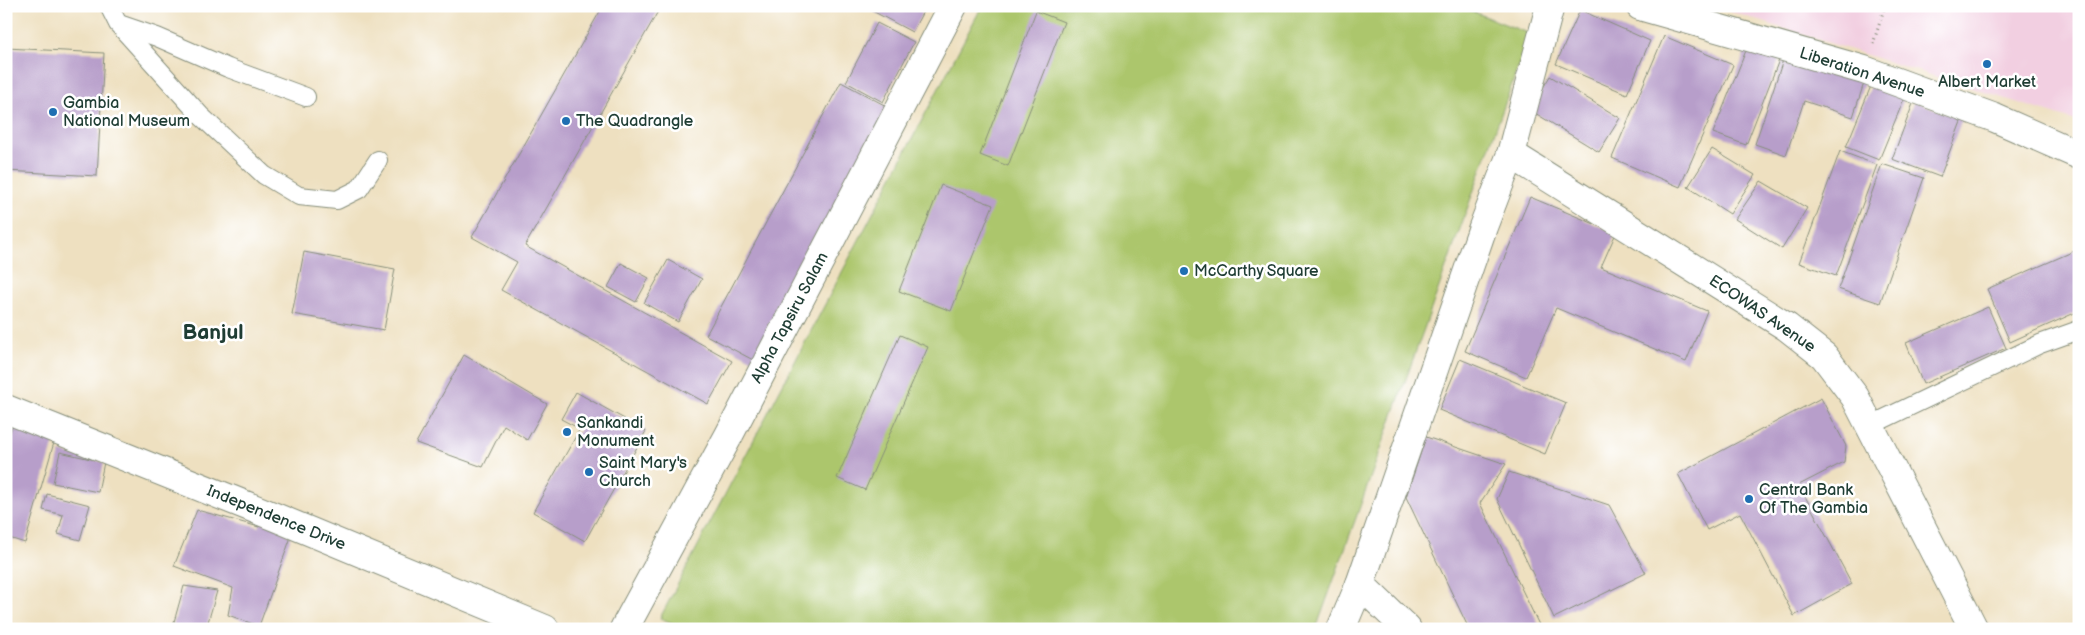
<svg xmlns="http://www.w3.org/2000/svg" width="2085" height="635" viewBox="0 0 2085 635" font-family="'Balsamiq Sans',sans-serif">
<rect width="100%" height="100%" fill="#fff"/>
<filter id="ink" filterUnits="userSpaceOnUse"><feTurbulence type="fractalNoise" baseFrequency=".02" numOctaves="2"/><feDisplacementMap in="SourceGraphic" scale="10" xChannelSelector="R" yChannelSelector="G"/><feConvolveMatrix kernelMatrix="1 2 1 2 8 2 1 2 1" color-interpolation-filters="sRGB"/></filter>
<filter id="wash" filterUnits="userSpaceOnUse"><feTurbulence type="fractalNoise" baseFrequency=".0096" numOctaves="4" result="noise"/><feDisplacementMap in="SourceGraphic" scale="20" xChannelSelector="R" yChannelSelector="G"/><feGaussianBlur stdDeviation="1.12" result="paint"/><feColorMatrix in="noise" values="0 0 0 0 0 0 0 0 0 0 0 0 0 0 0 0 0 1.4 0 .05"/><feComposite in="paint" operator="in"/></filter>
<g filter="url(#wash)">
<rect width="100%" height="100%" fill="#eee0c0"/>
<!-- built -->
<polygon fill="#f2cfe1" points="1713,6 2079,6 2079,122"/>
<!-- green -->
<polygon fill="#acc66c" stroke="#668250" points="982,6 1459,6 1530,34 1316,629 687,629 660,618"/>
<g id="blocks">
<!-- building -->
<g fill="#b79eca">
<polygon points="603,6 661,6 525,246 732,361 708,404 501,290 517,262 472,237"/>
<polygon points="863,6 926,6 912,32"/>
<polygon points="1580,10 1650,41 1627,94 1556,64"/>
<polygon points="1036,11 1064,22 1008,166 980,155"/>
<polygon points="877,23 914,42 883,102 846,82"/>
<polygon points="1664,36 1733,65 1680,187 1612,158"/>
<polygon points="6,48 104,53 97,176 6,171"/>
<polygon points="1747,48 1779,60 1746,145 1713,133"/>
<polygon points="1785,54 1865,80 1853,117 1804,101 1786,155 1755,144"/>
<polygon points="1550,76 1620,118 1599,152 1530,110"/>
<polygon points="841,82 890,108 755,361 706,335"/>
<polygon points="1871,86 1904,99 1879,160 1846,147"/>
<polygon points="1914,101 1962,119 1940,177 1892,159"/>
<polygon points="1712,149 1755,175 1730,214 1688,187"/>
<polygon points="1840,151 1877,165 1836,276 1799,263"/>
<polygon points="1882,164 1924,178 1880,303 1838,289"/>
<polygon points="1761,181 1807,208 1782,249 1735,219"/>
<polygon points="941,185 993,205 951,311 899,291"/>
<polygon points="1530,197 1616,233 1601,267 1707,311 1686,362 1556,308 1526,377 1465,351"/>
<polygon points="2079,249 2079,311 2010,342 1987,289"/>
<polygon points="304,252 395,269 384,330 292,314"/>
<polygon points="668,260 702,279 678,322 644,303"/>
<polygon points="621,263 649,278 636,302 608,287"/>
<polygon points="1988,307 2006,348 1923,384 1906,343"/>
<polygon points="900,335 928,347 865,490 837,478"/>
<polygon points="464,355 547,404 527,440 504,425 483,467 416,443"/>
<polygon points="1460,359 1566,403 1545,454 1439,410"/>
<polygon points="576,392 646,431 585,541 533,512 580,429 561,419"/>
<polygon points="1821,398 1846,446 1844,462 1799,485 1852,584 1794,616 1740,513 1707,530 1678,474"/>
<polygon points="12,426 55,439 25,543 6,537 6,447"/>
<polygon points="1426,437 1506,464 1480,503 1541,629 1469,629 1406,497"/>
<polygon points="60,452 104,462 98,492 53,483"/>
<polygon points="1509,472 1609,505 1646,573 1554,618 1497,499"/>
<polygon points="47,494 90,505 80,540 58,534 63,515 43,510"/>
<polygon points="197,510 259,527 263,516 291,537 259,626 228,615 233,588 174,566"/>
<polygon points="184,586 217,591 206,629 172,629"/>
</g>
</g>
</g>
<g filter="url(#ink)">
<use href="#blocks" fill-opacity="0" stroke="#868e7a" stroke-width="1"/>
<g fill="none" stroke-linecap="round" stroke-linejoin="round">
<defs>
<g id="service">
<polyline points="109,6 118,24 200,115 264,175 299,196 337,200 359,189 378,160"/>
<polyline points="119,24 157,37 228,68 306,97"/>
<polyline points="1869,426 2040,344 2079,330"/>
</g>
<g id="minor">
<polyline points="1511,154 1787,327 1824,356 1855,397 1974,629"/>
<polyline points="1360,584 1407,629"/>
<polyline points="624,629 729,435 953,6"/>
</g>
<g id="tertiary">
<polyline points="1640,6 1864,70 1995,118 2079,155"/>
<polyline points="1341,629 1360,584 1483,227 1511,154 1550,6"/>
</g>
<polyline id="trunk" points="6,409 275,517 545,629"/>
</defs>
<!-- service casing -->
<use href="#service" stroke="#868e7a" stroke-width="20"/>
<!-- minor casing -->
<use href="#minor" stroke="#868e7a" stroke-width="30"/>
<!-- tertiary casing -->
<use href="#tertiary" stroke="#868e7a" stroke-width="30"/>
<!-- trunk casing -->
<use href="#trunk" stroke="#868e7a" stroke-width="30"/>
<!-- path -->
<polyline stroke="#868e7a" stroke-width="3" stroke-dasharray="1 4" stroke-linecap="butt" points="1873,44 1885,6"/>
<!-- service -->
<use href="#service" stroke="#fff" stroke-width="18"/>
<!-- minor -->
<use href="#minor" stroke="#fff" stroke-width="28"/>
<!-- tertiary -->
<use href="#tertiary" stroke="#fff" stroke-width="28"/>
<!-- trunk -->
<use href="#trunk" stroke="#fff" stroke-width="28"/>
</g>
</g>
<!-- markers -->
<g fill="#1f6fb2" stroke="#fff" stroke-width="2">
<circle cx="1987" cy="64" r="5"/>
<circle cx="53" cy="112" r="5"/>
<circle cx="566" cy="121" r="5"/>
<circle cx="1184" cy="271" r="5"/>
<circle cx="567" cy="432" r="5"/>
<circle cx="589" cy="472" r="5"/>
<circle cx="1749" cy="499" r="5"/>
</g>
<g text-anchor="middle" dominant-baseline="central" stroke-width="5" stroke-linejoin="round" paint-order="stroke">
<!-- street labels -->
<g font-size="16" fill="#1f3d34" stroke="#fff">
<text transform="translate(1862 73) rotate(18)">Liberation Avenue</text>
<text transform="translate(1762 314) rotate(34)">ECOWAS Avenue</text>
<text transform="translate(790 318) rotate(-62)">Alpha Tapsiru Salam</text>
<text transform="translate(276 518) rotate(22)">Independence Drive</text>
</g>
<!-- poi labels -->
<g font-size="16" fill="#1f3d34" stroke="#fff" text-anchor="start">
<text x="1987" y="82" text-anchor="middle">Albert Market</text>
<text x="63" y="103">Gambia<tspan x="63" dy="18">National Museum</tspan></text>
<text x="576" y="121">The Quadrangle</text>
<text x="1194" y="271">McCarthy Square</text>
<text x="577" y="423">Sankandi<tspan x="577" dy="18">Monument</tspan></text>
<text x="599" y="463">Saint Mary's<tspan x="599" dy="18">Church</tspan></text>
<text x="1759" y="490">Central Bank<tspan x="1759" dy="18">Of The Gambia</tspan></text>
</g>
<!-- district labels -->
<g font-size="21" font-weight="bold" fill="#1f3d34" stroke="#fff">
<text x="213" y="332">Banjul</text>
</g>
</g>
<!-- margin -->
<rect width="2085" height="635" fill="none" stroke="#fff" stroke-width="25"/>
</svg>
